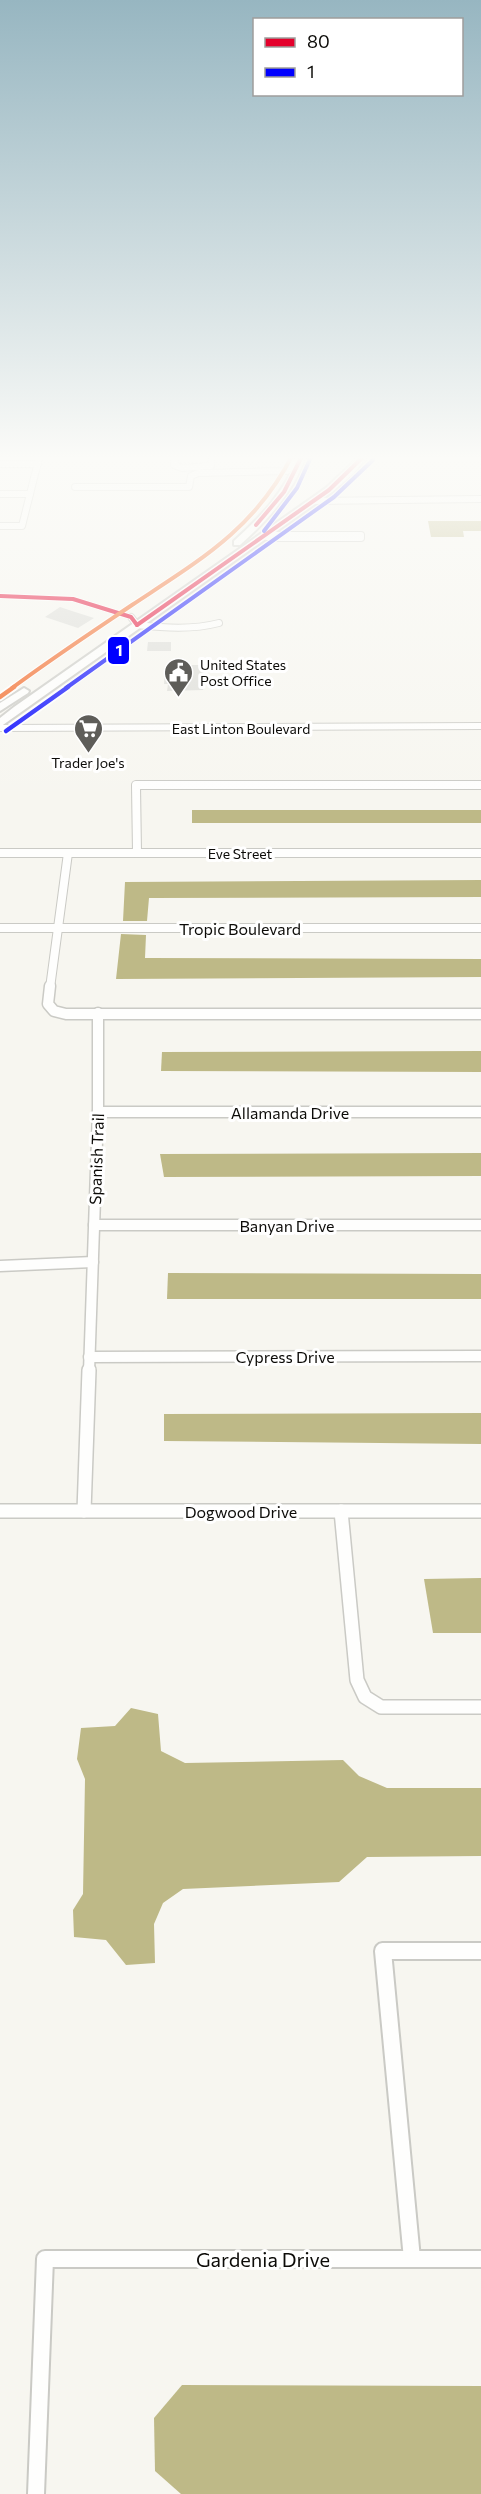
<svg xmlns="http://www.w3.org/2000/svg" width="481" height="2494" viewBox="0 0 481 2494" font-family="Commissioner,sans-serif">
<rect width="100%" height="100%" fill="#f7f6f0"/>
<!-- water -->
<g fill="#beb987">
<polygon points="428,521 481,521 481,531 463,531 464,537 431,537"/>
<rect x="192" y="810" width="289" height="13"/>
<polygon points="481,880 481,897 149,898 147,921 123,921 125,882"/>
<polygon points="121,934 146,935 145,958 481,959 481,977 116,979"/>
<polygon points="481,1051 481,1072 161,1071 162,1052"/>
<polygon points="481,1153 481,1176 164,1177 160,1154"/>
<polygon points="168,1273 481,1274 481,1299 167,1299"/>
<polygon points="481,1413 481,1444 164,1441 164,1414"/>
<polygon points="481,1578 481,1633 433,1633 424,1579"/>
<polygon points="131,1708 158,1714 161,1751 185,1763 343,1760 359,1776 387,1788 481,1788 481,1856 367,1857 339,1882 183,1889 163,1903 154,1924 155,1963 126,1965 106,1940 74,1937 73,1910 83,1894 85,1779 77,1759 81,1728 115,1726"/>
<polygon points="182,2385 481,2386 481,2494 181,2494 155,2471 154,2418"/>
</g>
<!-- building -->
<g fill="#dcdcd7">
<polygon points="60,607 72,611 94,618 78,628 45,617"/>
<polygon points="148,642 171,642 171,651 147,651"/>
<polygon points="168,665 202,665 202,667 207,667 203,690 167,691 168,684 164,684 165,671 168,671"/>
</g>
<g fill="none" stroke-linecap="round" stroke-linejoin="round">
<defs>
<g id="minor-far4">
<polyline points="175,454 174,465 182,468 211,466 212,454"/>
<polyline points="0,464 38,464"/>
<polyline points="75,487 189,487 191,476 198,473 287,471 303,454"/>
<polyline points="0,494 30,494"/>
<polyline points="313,501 481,499"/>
<polyline points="0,526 22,526 40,454"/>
<polyline points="263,536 272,538 361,538 361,535 277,535 268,532"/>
<path d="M131,617L137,625C165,628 192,630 219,623"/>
</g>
<g id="minor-far3">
<polyline points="0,853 481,853"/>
<polyline points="137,853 136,785 481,785"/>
<polyline points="0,928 481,928"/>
<polyline points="50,988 68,853"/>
</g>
<g id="minor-far2">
<polyline points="50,986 48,1004 54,1011 66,1014 481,1014"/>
<polyline points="98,1112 481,1112"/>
<polyline points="94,1225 481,1225"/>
<polyline points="0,1266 93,1262"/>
<polyline points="89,1357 481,1356"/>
<polyline points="89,1372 98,1112 98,1013"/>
</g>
<g id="minor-far1">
<polyline points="0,1511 481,1511"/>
<polyline points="84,1511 89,1370"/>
<polyline points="341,1511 357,1680 365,1697 381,1707 481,1707"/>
</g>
<g id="minor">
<polyline points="412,2259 383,1951 481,1951"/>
<polyline points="36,2494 45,2259 481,2259"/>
</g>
<polygon id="secondary" points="481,723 481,729 0,731 0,725"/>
<g id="primary">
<path d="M299,454H307C294,491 269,519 240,545H234V541C262,516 286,490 299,454Z"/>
<polygon points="362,454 370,454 353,474 332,492 0,727 0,718 14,707 326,488"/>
<polygon points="24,688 29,691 28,693 0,711 0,703"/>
</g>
</defs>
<!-- minor-far4 casing -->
<use href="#minor-far4" stroke="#cacac5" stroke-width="8"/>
<!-- minor-far3 casing -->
<use href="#minor-far3" stroke="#cacac5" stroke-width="10"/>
<!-- minor-far2 casing -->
<use href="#minor-far2" stroke="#cacac5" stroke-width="13"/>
<!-- minor-far1 casing -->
<use href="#minor-far1" stroke="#cacac5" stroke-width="16"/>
<!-- minor casing -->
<use href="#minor" stroke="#cacac5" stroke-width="20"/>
<!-- secondary casing -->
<use href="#secondary" stroke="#cacac5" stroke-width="2"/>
<!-- primary casing -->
<use href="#primary" stroke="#cacac5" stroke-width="4"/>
<!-- minor-far4 -->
<use href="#minor-far4" stroke="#fefefd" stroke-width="6"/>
<!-- minor-far3 -->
<use href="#minor-far3" stroke="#fefefd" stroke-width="8"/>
<!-- minor-far2 -->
<use href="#minor-far2" stroke="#fefefd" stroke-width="10"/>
<!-- minor-far1 -->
<use href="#minor-far1" stroke="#fefefd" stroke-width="13"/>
<!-- minor -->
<use href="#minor" stroke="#fefefd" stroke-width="16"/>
<!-- secondary -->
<use href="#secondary" fill="#fefefd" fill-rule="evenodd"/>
<!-- primary -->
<use href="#primary" fill="#fefefd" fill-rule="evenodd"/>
<defs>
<g id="bus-1">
<polyline points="256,525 284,492 303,454"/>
<polyline points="0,596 73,599 131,617 137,625"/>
<polyline points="137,625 329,490 366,454"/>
</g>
<g id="bus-2-far1">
<polyline points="264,531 297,488 311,457"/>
<polyline points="66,688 334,497 373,460"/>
</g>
<polyline id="bus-2" points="6,731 68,687"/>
<path id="bus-3-far1" d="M12,688C51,659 92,632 132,605C200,560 255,529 293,454"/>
<polyline id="bus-3" points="0,697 14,687"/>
</defs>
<!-- bus-1 casing -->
<use href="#bus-1" stroke="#fff" stroke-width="6"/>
<!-- bus-2-far1 casing -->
<use href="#bus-2-far1" stroke="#fff" stroke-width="6"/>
<!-- bus-2 casing -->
<use href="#bus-2" stroke="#fff" stroke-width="8"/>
<!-- bus-3-far1 casing -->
<use href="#bus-3-far1" stroke="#fff" stroke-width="6"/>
<!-- bus-3 casing -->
<use href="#bus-3" stroke="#fff" stroke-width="8"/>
<!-- bus-1 -->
<use href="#bus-1" stroke="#e4002b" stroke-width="4"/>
<!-- bus-2-far1 -->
<use href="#bus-2-far1" stroke="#00f" stroke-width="4"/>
<!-- bus-2 -->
<use href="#bus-2" stroke="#00f" stroke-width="4.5"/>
<!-- bus-3-far1 -->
<use href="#bus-3-far1" stroke="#f26522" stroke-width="4"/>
<!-- bus-3 -->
<use href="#bus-3" stroke="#f26522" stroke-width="4.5"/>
</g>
<!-- sky -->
<linearGradient id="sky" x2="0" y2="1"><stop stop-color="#97b6c1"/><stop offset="0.57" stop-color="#fbfbf8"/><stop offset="1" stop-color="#fbfbf8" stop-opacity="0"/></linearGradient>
<rect width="481" height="803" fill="url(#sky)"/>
<!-- icons -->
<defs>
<symbol id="civic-pin" viewBox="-11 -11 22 30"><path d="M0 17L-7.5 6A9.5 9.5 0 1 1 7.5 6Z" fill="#5e5d59" stroke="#fff"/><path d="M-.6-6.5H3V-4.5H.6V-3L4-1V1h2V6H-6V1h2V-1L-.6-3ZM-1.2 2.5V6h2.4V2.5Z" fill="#fff"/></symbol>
<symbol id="supermarket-pin" viewBox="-11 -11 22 30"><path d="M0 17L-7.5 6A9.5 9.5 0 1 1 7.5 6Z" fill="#5e5d59" stroke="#fff"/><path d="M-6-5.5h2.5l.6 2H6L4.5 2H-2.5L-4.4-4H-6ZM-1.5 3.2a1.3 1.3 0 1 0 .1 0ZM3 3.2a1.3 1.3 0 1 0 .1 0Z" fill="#fff"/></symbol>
</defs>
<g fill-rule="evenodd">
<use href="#civic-pin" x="162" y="656" width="33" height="45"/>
<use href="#supermarket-pin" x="72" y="712" width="33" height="45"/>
</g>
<g text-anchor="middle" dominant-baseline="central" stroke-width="6" stroke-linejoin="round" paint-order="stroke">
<!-- far-poi labels -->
<g font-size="14" fill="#0c0b08" stroke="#fff" text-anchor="start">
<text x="200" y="664">United States<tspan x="200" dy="16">Post Office</tspan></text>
<text x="88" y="762" text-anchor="middle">Trader Joe's</text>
</g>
<!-- far-street labels -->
<g font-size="14" fill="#0c0b08" stroke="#fff">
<text x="241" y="728">East Linton Boulevard</text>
<text x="240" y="853">Eve Street</text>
</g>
<!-- street labels -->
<g font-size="16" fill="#0c0b08" stroke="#fff">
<text x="240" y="928">Tropic Boulevard</text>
<text x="290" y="1112">Allamanda Drive</text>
<text transform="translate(96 1159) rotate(-88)">Spanish Trail</text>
<text x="287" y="1225">Banyan Drive</text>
<text x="285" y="1356">Cypress Drive</text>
<text x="241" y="1511">Dogwood Drive</text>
</g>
<!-- near-street labels -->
<g font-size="20" fill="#0c0b08" stroke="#fff">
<text x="263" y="2259">Gardenia Drive</text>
</g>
</g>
<rect stroke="#fff" stroke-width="2" x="107" y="636" width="23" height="29" rx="6" fill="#00f"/>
<g font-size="16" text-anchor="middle" font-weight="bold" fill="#fff">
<text x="119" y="656">1</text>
</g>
<!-- legend -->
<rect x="253" y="18" width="210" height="78" fill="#ffffff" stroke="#9e9d9c" stroke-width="1.5"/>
<rect x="265" y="38" width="30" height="9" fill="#e4002b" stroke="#9e9d9c" stroke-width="1.5"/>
<text x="307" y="48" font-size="18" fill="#0c0b08">80</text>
<rect x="265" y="68" width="30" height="9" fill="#0000ff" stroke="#9e9d9c" stroke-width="1.5"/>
<text x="307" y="78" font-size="18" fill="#0c0b08">1</text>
</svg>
